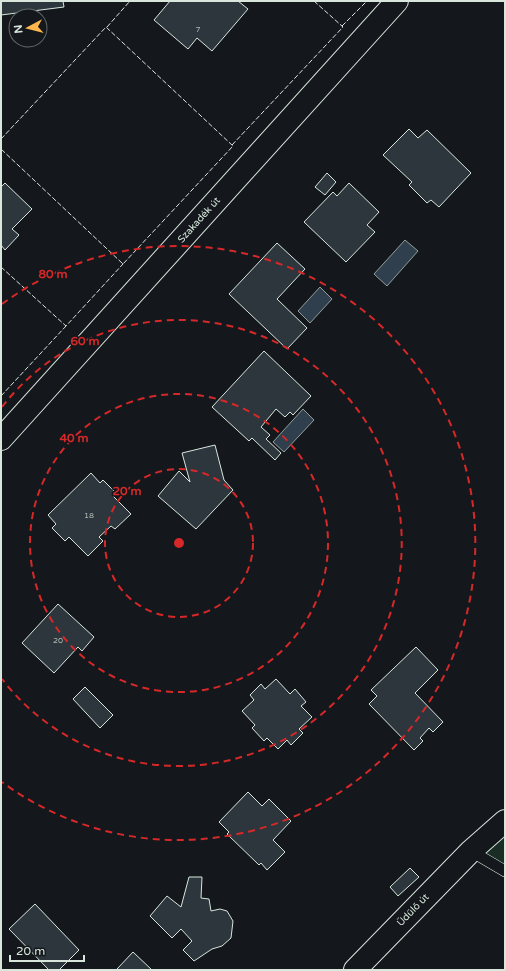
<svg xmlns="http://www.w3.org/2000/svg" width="506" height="971" viewBox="0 0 506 971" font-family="'Varela Round',sans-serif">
<rect width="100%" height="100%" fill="#14181c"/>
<!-- green -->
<polygon fill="#1a2d24" stroke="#939e99" points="505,821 505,876 471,851"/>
<!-- water -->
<g fill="#2f3f4d" stroke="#939e99">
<polygon points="405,240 418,251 387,286 374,274"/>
<polygon points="320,287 332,299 310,323 298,311"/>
<polygon points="303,409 314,420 284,452 273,442"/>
</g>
<!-- building -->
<g fill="#2c363c" stroke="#d8e6dc">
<polygon points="1,1 63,1 64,7 1,15"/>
<polygon points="170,1 238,1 248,9 212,51 197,38 188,49 154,20"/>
<polygon points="409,129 418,138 427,130 471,173 439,207 431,200 427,203 409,185 412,182 383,155"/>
<polygon points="327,173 336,182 325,195 315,187"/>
<polygon points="5,183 32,209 12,229 19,235 5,250 1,245 1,187"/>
<polygon points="349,183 379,212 367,225 375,232 346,262 304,222 333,192 337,196"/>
<polygon points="277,243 305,269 277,299 307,328 287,349 229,294"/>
<polygon points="264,351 311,396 293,415 290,412 285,417 276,409 261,427 270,435 266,439 281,453 275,460 252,438 249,441 212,407"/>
<polygon points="215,445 224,480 233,490 196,529 158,496 179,471 190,482 182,453"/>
<polygon points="91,473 100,483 103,480 115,492 112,495 131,514 115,529 111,526 99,537 103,541 88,556 69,537 65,541 52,528 56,524 48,515"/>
<polygon points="58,604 94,637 82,651 78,647 54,673 22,643"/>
<polygon points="416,647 438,670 415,693 443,722 433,732 429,728 420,738 423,741 414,750 369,704 377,696 371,690"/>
<polygon points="276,679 290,694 295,689 306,702 301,706 312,717 299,729 303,733 291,745 287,740 278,749 267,738 264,741 252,728 255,725 242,711 254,700 250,695 261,684 265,689"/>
<polygon points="85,687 113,715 100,728 73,699"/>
<polygon points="248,792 262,806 269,799 291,821 273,840 285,852 267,870 261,863 259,865 227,834 229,832 219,822"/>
<polygon points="410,868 419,877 398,896 390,887"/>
<polygon points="189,877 202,877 201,898 209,899 211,911 220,909 227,911 233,921 231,938 222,946 212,949 194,961 183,950 192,941 181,929 172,938 150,916 167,896 181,907"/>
<polygon points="35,904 79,950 59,970 49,970 9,929"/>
<polygon points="133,952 152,970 118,970 117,969"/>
</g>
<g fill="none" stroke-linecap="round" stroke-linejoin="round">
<defs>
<polyline id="lane" points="471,851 505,871"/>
<g id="street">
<polyline points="1,439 397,1"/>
<polyline points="355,970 471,851 505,821"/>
</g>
</defs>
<!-- lane casing -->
<use href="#lane" stroke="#d8e6dc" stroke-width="12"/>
<!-- street casing -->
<use href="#street" stroke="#d8e6dc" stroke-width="24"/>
<!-- lane -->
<use href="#lane" stroke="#14181c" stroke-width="11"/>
<!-- street -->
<use href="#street" stroke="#14181c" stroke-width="22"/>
<!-- fence -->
<g stroke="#d8e6dc" stroke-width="1" stroke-dasharray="5 2" stroke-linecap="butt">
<polyline points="342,26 367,1"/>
<polyline points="107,27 130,1"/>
<polyline points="1,139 106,27 233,146 123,264 1,149"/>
<polyline points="232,145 343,27 314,1"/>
<polyline points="1,267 66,326 123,264 122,262"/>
<polyline points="1,396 66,326"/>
</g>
</g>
<!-- distance rings -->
<g fill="none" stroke="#d62828" stroke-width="2" stroke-dasharray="7 5">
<circle cx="179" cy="543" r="74"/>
<circle cx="179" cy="543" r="149"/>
<path d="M2 407A223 223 0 1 1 2 679"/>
<path d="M2 304A297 297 0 1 1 2 782"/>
</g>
<g text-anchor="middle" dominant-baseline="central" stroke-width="3" stroke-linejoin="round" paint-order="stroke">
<!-- number labels -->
<g font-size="8" fill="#adbab4">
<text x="198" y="29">7</text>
<text x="89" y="515">18</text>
<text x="58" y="640">20</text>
</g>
<!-- street labels -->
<g font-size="10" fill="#d8e6dc" stroke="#14181c">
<text transform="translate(199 220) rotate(-48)">Szakadék út</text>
<text transform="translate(413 910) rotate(-46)">Üdülő út</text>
</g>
</g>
<circle cx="179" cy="543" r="6" fill="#d62828" stroke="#14181c" stroke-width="2"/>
<g font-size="12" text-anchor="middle" font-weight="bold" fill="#d62828" stroke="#14181c" stroke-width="3" stroke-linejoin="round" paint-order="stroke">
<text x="53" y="278">80 m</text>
<text x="85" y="345">60 m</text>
<text x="74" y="442">40 m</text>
<text x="127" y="495">20 m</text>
</g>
<!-- border -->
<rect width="506" height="971" fill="none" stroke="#d8e6dc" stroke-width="4"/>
<!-- north arrow -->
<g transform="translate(28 28) rotate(263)"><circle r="19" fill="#14181c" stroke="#626a69"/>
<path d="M0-3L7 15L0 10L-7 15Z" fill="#ffb74d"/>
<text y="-6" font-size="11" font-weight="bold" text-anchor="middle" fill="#d8e6dc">N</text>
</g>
<!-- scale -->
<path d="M10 955v6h74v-6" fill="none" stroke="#d8e6dc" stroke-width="2"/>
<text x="16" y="955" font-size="12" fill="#d8e6dc" stroke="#14181c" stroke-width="3" paint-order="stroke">20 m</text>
</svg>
